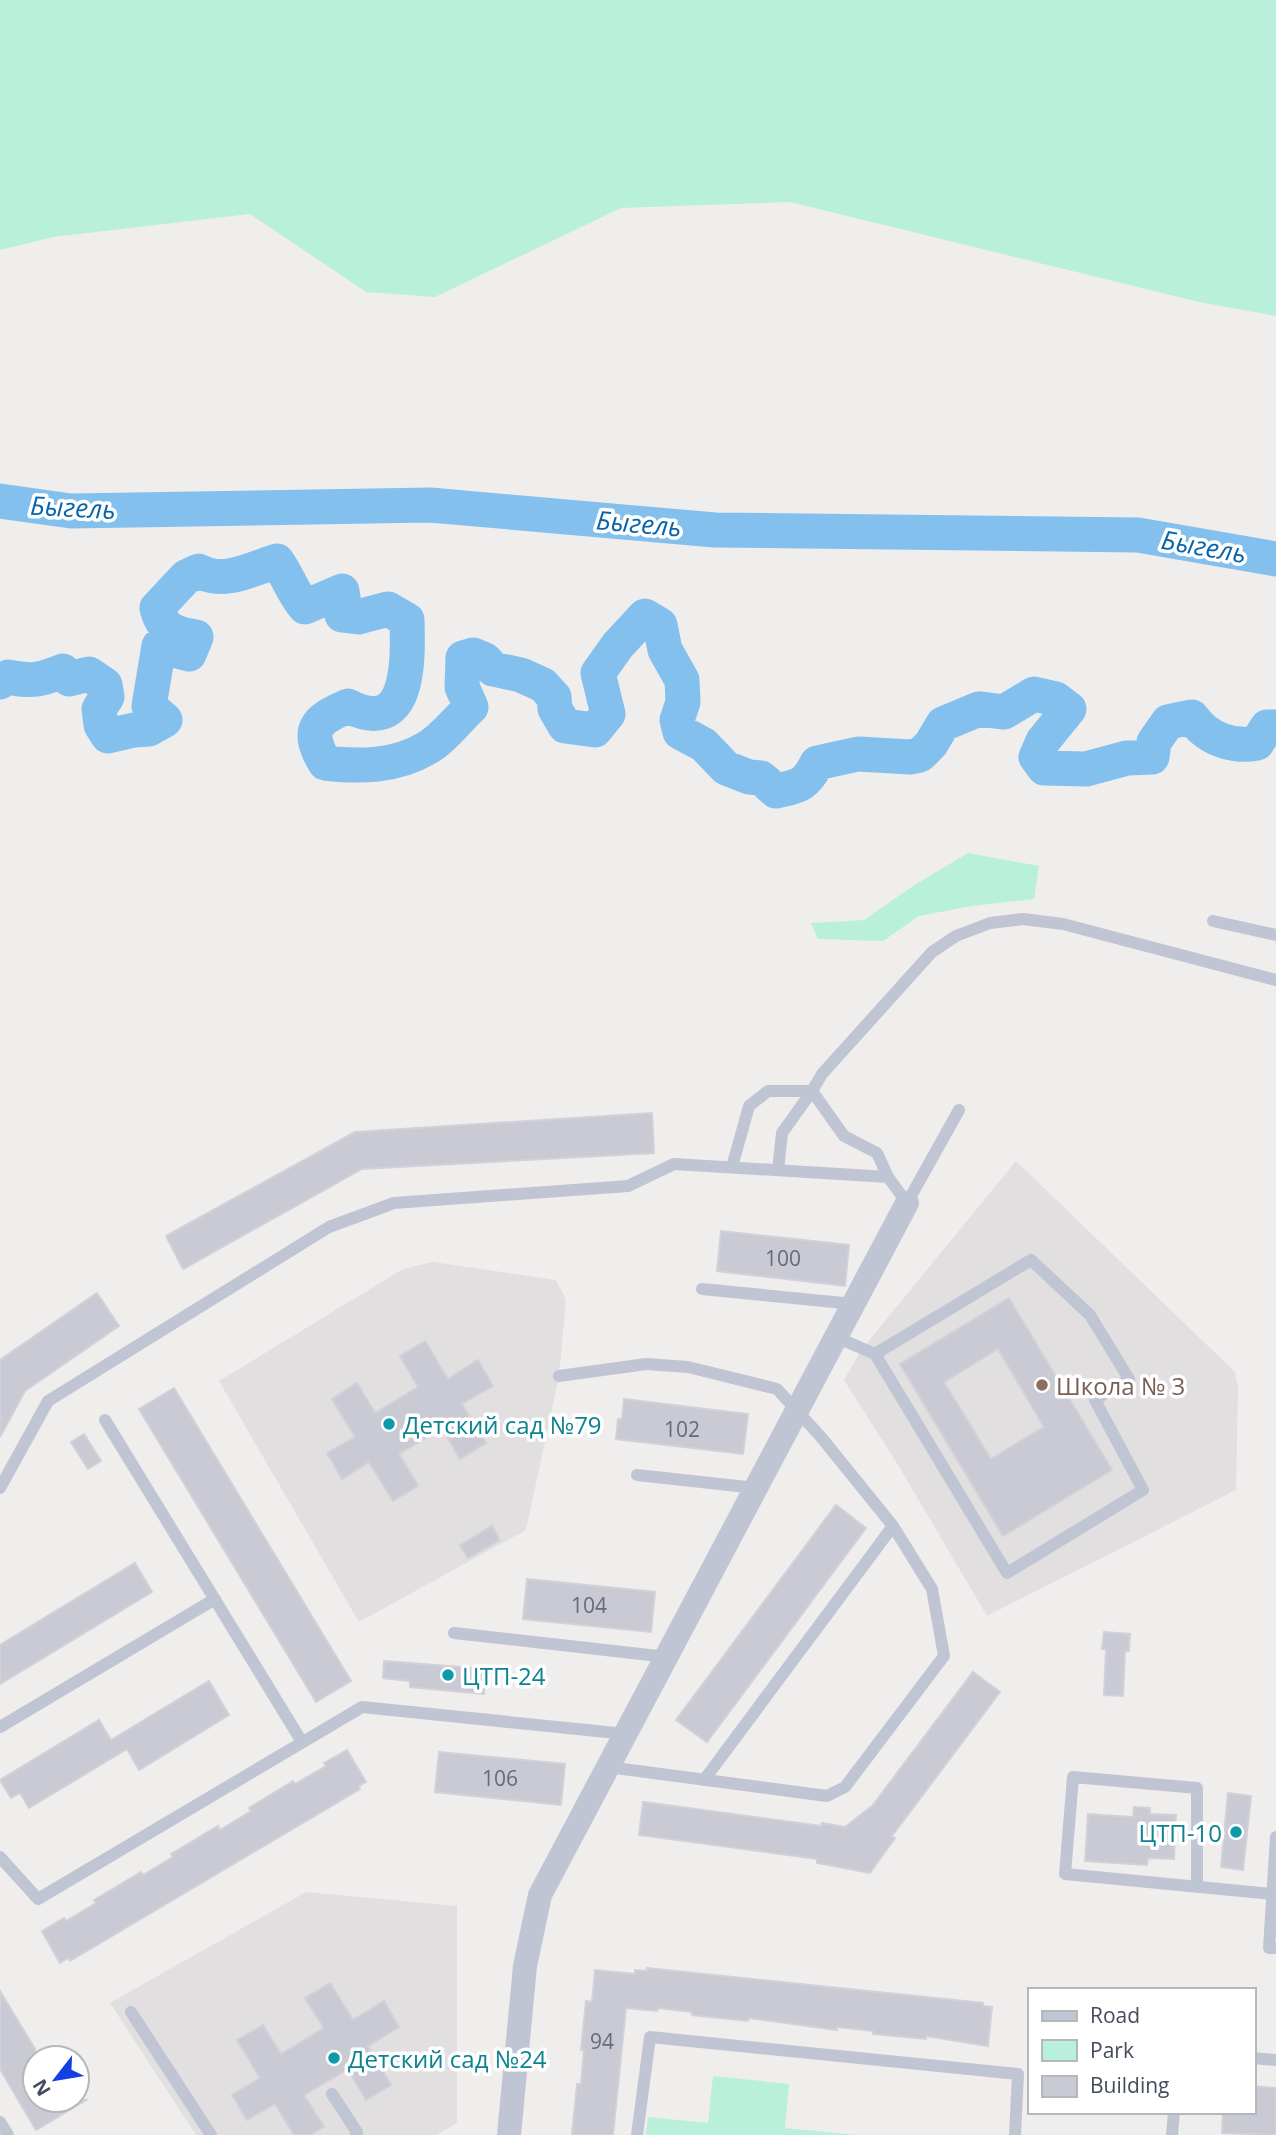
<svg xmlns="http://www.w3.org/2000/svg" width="1276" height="2135" viewBox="0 0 1276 2135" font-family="'Open Sans',sans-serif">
<rect width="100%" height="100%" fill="#f0eded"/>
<!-- education -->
<g fill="#e1dfdf">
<polygon points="1016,1161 1235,1372 1238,1389 1236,1490 987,1616 898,1465 844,1380 862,1349"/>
<polygon points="433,1262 556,1280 566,1300 559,1376 526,1530 359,1622 219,1381 403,1269"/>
<polygon points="306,1892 457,1906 457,2123 436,2135 196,2135 110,2003"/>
</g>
<!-- green -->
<g fill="#b9f0db">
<polygon points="0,0 1276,0 1276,316 1199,302 790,202 621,208 435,297 366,292 250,214 53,237 0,250"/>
<polygon points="968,853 1039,866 1034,899 972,906 919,916 883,941 818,939 811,923 864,920 913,886"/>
<polygon points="713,2076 789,2084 785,2128 857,2135 646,2135 648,2117 708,2123"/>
</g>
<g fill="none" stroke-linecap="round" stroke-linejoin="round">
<!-- river -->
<g stroke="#84c0ee" stroke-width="35">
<polyline points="0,501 71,511 430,505 715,530 1138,535 1276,559"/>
<path d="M0,682L8,677C32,682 40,680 63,671L69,679L89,674L105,685L107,697L99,709L101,725L108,736L134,730L149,729L165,720L149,706L159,646L189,654L196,637C176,634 162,630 157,608L186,577L199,571C223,585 252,569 277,561C288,576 292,592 305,607L342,591L344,604L342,615L358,617L388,609L407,620C408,659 411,738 348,706C316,720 305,729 325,763C360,767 395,767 427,748C443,739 457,720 471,707L462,687L463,658L473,655L485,660L493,669L521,675L543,685L554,697L555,709L565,726L595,730L608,714L598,673L618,645L645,616L660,625L665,650L682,680L683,702L677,720L680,732L704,745L726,768L749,777L761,778L776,791C800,786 806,785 817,763L858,754L910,757L920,755L931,744L943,724L979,709L1004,712L1034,694L1056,699L1069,709L1043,741L1036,757L1044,768L1086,769L1127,758L1152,757L1154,742L1168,722L1192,717C1206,738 1232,748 1257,743L1267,727H1276"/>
</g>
</g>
<!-- building -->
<g fill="#c9cad3" stroke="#d1d1d9" stroke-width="2" fill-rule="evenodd">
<polygon points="652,1113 654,1153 362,1169 183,1269 166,1236 355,1132"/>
<polygon points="721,1231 849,1245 845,1286 717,1271"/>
<polygon points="97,1293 119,1326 25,1391 0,1437 0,1360"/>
<path d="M1009,1298L1112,1470L1003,1536L900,1364ZM998,1349L1044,1427L991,1459L944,1382Z"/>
<polygon points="425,1341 448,1379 478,1360 493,1386 462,1404 486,1443 460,1459 442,1428 399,1454 418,1486 393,1501 369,1462 342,1479 327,1453 355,1437 332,1399 357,1383 375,1413 418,1387 400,1356"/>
<polygon points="174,1388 351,1681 316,1702 139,1409"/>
<polygon points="624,1399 748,1414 743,1454 616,1439 618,1419 622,1419"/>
<polygon points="84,1434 101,1461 88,1469 71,1442"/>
<polygon points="836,1505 866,1528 707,1742 676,1720"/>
<polygon points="492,1526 500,1540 468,1558 460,1545"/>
<polygon points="135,1563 152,1592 0,1684 0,1645"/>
<polygon points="527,1579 655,1592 651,1632 523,1619"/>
<polygon points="1104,1632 1130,1634 1129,1651 1125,1651 1123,1696 1104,1695 1106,1649 1102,1649"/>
<polygon points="384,1661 486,1669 484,1694 410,1687 410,1681 383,1678"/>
<polygon points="973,1672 1000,1692 892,1836 895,1838 870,1873 817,1863 817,1859 639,1835 643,1802 821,1826 822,1823 845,1827 873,1805"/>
<polygon points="209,1681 229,1715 139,1770 127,1749 29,1808 20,1793 11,1798 0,1780 99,1720 111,1740"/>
<polygon points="347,1750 366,1782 359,1786 360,1789 70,1961 68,1958 60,1963 42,1931 64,1918 66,1921 96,1903 94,1900 141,1872 143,1875 173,1857 171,1854 218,1826 220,1830 251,1811 249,1808 293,1781 295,1784 326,1766 324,1763"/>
<polygon points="439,1752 565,1764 561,1805 435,1792"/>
<polygon points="1228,1793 1251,1796 1243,1870 1221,1867"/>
<polygon points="1134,1807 1150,1808 1150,1814 1176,1815 1174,1859 1148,1858 1147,1865 1085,1861 1088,1814 1133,1817"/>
<polygon points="647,1968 983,2003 983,2006 992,2007 988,2046 926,2036 926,2039 873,2034 873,2031 837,2027 837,2030 749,2018 748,2021 692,2015 692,2012 658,2008 657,2011 626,2008 613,2135 572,2135 577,2084 581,2084 584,2050 581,2050 586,2001 592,2002 595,1970 635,1974 635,1970 647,1971"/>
<polygon points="330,1983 353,2020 384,2001 399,2027 368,2046 391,2085 366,2100 348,2069 304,2095 324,2127 310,2135 294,2135 275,2104 247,2120 232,2095 260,2078 237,2040 263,2025 281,2054 324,2028 305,1998"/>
<polygon points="0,1991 35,2049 35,2100 86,2100 36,2130 0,2069"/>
<polygon points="1253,2086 1276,2088 1276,2135 1222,2133 1223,2112 1253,2112"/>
</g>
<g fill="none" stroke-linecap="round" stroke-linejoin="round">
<!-- lane -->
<g stroke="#c0c5d3" stroke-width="12">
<polyline points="1213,921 1276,935"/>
<polyline points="732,1167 749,1106 768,1091 812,1091 782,1133 778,1170"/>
<polyline points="888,1177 877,1153 844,1136 812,1091 822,1074 932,952 956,936 990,923 1023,919 1063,924 1276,980"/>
<polyline points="702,1289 854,1304"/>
<polyline points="836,1337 875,1354 1007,1573 1143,1490 1095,1400 1129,1379 1090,1315 1031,1260 875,1354"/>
<polyline points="559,1376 646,1364 688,1367 777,1389 821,1437 893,1526 932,1589 944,1656 845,1787 827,1796 608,1767"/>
<polyline points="105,1420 302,1742"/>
<polyline points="637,1475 756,1488"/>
<polyline points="0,1488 48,1401 329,1227 394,1203 628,1186 674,1164 888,1177 907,1203 959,1110"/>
<polyline points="454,1633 667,1657"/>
<polyline points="0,1727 215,1599"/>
<polyline points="704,1780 893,1526"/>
<polyline points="1276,1837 1269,1948 1276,1948"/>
<polyline points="0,1857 38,1899 362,1707 626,1734"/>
<polyline points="1197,1887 1197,1788 1073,1777 1065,1874 1273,1894"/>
<polyline points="131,2012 211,2135"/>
<polyline points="1253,2058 1276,2060"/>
<polyline points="332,2094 357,2132 356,2135"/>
<polyline points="0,2122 8,2135"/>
<polyline points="637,2135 650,2037 1018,2074 1015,2135"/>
<polyline points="1172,2135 1174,2112"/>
</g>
<!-- street -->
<polyline stroke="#c0c5d3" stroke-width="24" points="509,2135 525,1966 540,1895 907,1203"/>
</g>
<!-- markers -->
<circle fill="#8d6e63" stroke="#fff" stroke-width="2.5" cx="1042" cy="1385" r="7"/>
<g fill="#0f9aa8" stroke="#fff" stroke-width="2.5">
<circle cx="389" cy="1424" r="7"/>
<circle cx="448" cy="1675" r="7"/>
<circle cx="1236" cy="1832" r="7"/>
<circle cx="334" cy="2058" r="7"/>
</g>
<g text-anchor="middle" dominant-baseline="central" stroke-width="7" stroke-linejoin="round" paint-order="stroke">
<!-- number labels -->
<g font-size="21" fill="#666b79">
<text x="783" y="1258">100</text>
<text x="682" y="1429">102</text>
<text x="589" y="1605">104</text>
<text x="500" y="1778">106</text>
<text x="602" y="2041">94</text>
</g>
<!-- education labels -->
<g font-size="24" fill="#785e54" stroke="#fff" text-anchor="start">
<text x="1056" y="1385">Школа № 3</text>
</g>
<!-- culture labels -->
<g font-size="24" fill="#0d838f" stroke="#fff" text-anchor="start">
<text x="403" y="1424">Детский сад №79</text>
<text x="462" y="1675">ЦТП-24</text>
<text x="1222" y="1832" text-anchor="end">ЦТП-10</text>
<text x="348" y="2058">Детский сад №24</text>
</g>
<!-- water labels -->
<g font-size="26" font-style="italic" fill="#0864ab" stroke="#fff">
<text transform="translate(73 507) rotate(3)">Быгель</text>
<text transform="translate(639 523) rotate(5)">Быгель</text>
<text transform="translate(1204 546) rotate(10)">Быгель</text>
</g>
</g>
<!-- legend -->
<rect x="1028" y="1988" width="228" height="126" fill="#ffffff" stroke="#b5b7bd" stroke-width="2"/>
<rect x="1042" y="2011" width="35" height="10" fill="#c0c5d3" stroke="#b5b7bd" stroke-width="2"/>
<text x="1090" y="2023" font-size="21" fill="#454b5b">Road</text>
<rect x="1042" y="2040" width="35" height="21" fill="#b9f0db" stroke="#b5b7bd" stroke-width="2"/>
<text x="1090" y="2058" font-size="21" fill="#454b5b">Park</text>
<rect x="1042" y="2076" width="35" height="21" fill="#c9cad3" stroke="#b5b7bd" stroke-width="2"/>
<text x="1090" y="2093" font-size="21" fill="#454b5b">Building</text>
<!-- north arrow -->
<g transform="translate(56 2079) rotate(239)"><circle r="33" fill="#ffffff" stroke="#b5b7bd" stroke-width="2"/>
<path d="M0-5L12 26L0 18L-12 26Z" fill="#133fe3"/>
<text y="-10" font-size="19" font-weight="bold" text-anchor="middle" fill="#454b5b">N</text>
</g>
</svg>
